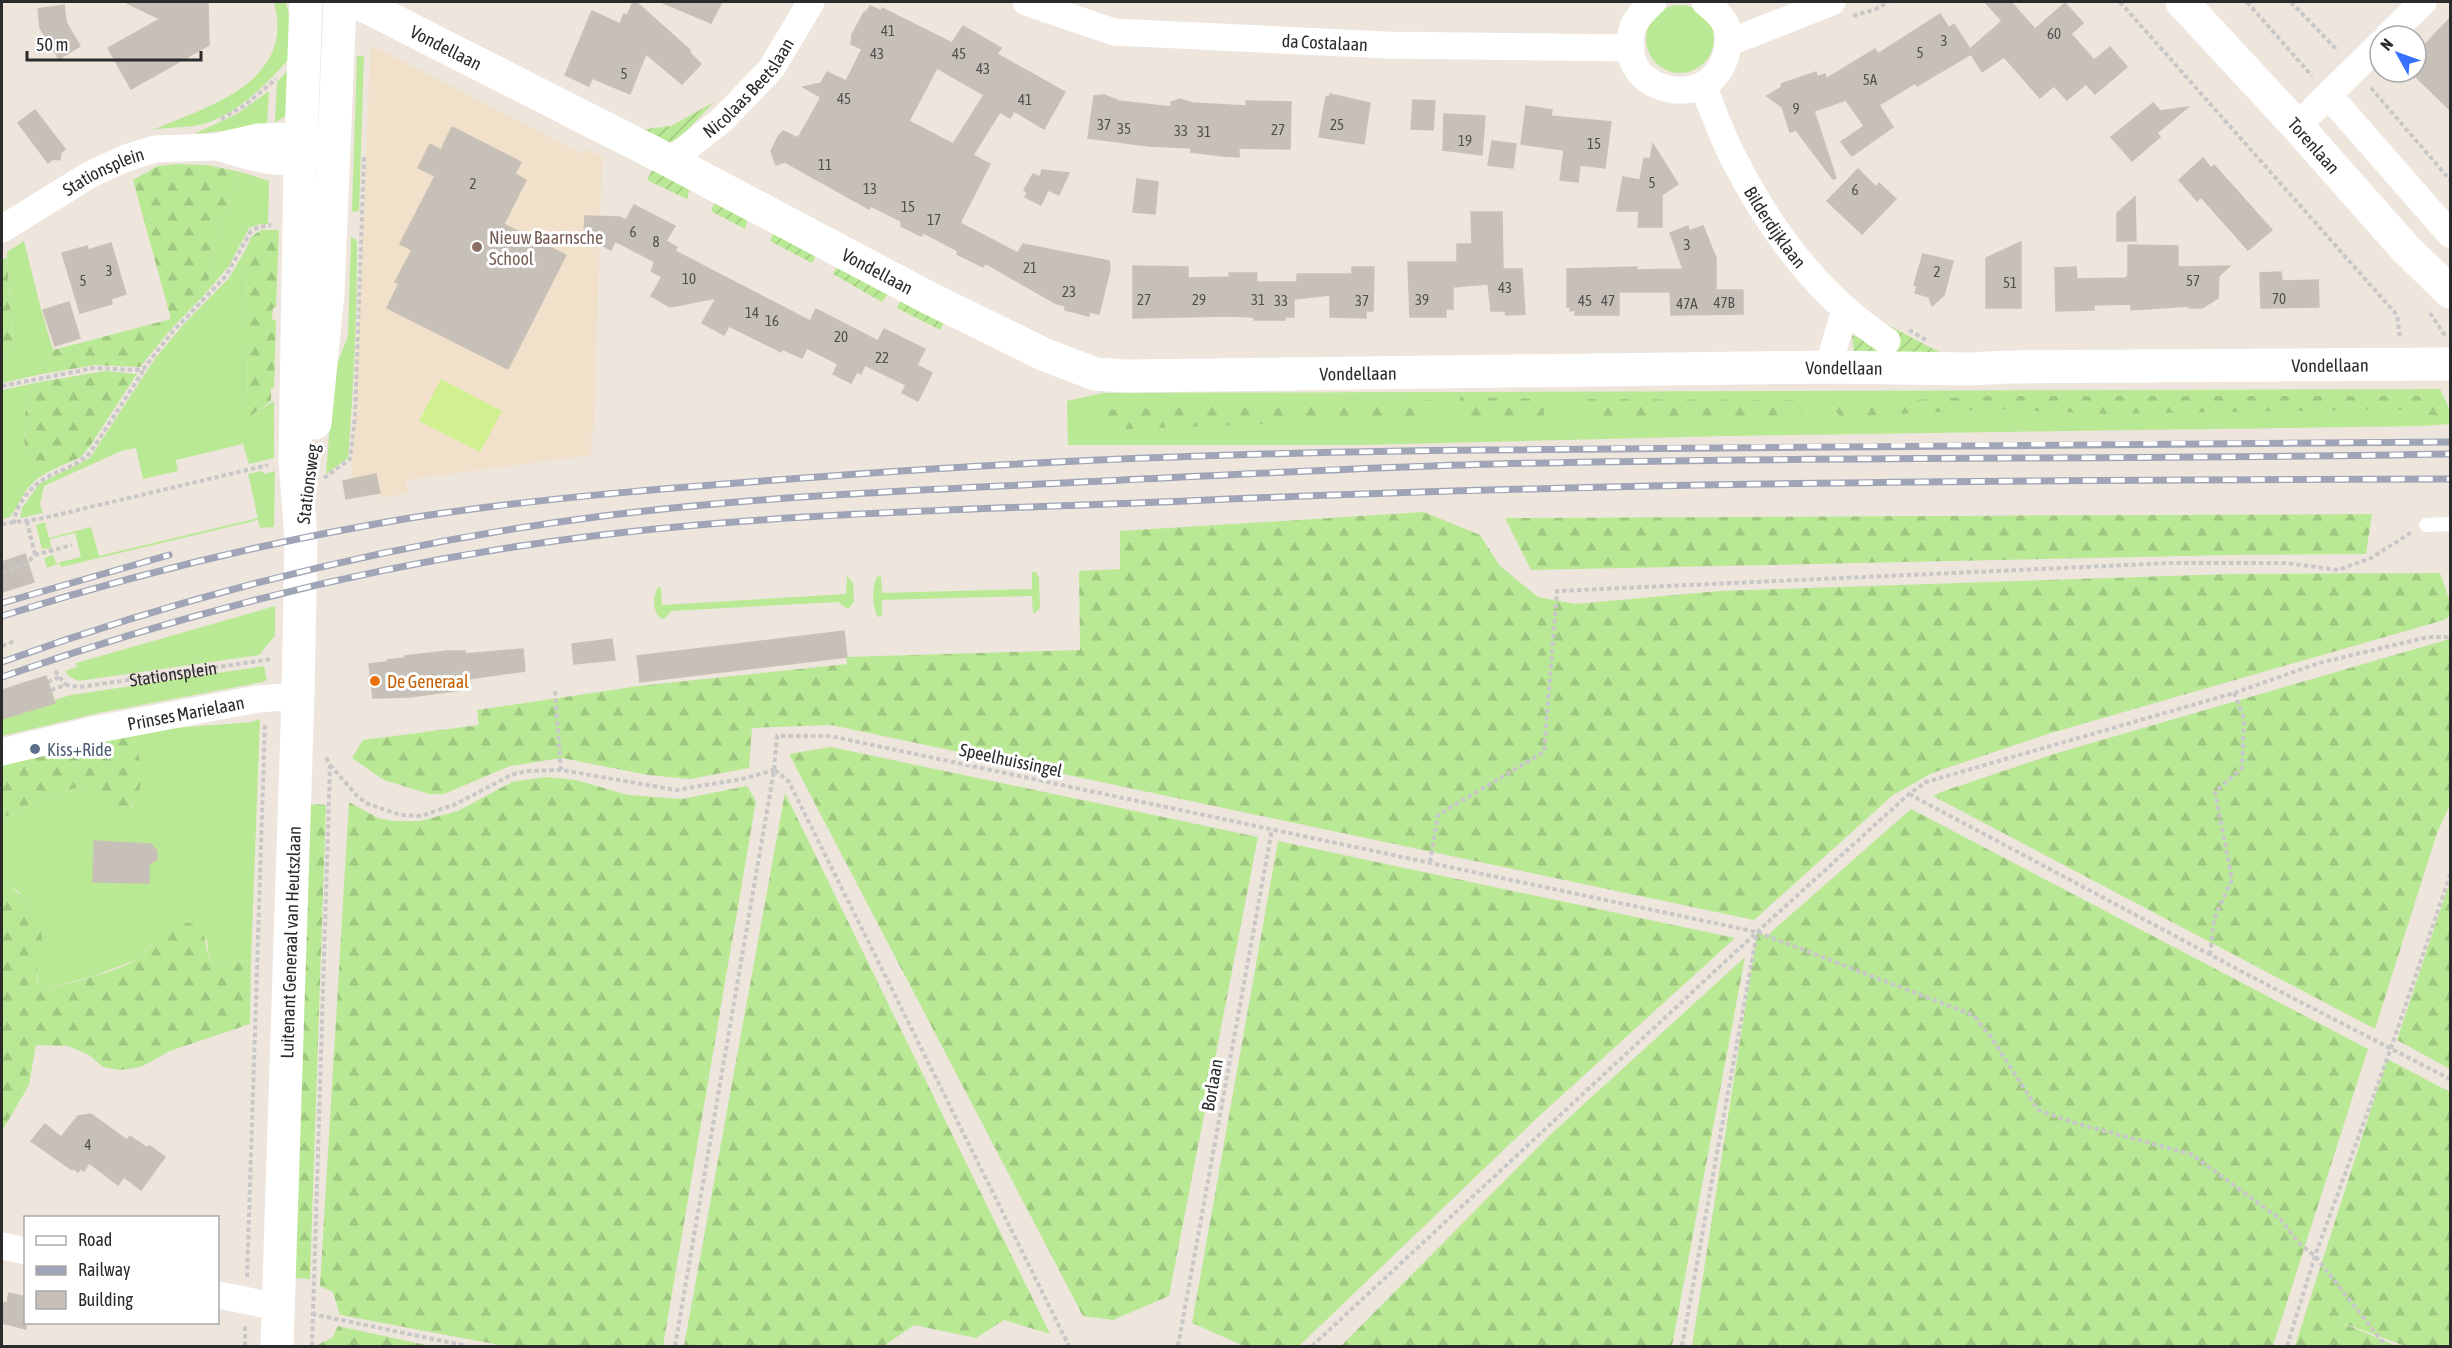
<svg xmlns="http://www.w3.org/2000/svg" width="2452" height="1348" viewBox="0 0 2452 1348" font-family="'Asap Condensed',sans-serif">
<defs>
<pattern id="forest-firs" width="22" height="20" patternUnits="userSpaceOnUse" patternTransform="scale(1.5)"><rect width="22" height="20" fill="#bae995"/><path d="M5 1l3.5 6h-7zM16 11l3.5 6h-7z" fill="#a0c881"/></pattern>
<pattern id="garden-furrows" width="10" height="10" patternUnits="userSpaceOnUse" patternTransform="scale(1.5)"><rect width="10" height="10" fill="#bae995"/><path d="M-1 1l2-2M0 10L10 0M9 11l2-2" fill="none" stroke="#a0c881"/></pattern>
</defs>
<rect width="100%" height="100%" fill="#eee5dd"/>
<!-- education -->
<polygon fill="#f1e1cb" points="371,45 584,154 587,149 604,158 602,163 594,429 592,430 591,455 406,480 408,493 380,498 380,494 351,479"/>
<!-- grass -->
<g fill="#bae995">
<path d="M274,2H286L290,20L291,56C268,84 231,120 194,126C180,128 166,127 152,130C209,106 296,82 274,2Z"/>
<circle cx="1680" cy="39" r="34"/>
<polygon points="357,56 364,56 359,211 352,212"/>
<polygon points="290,68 287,115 275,123 277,82"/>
<polygon points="269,91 267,126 194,134 237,114"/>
<polygon points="241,172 269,181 268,224 260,224 249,228 229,266 205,294 210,273 208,258"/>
<path d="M351,237L357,241C357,313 354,385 348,458L326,474L334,372L348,336Z"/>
<polygon points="24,241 41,309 53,350 42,374 2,383 2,360 13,345 7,252"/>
<polygon points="246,249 248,417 274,401 274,458 249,464 243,444 176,460 178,471 143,479 136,448 121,451 44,486 40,504 43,513 20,518 22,508 39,484 90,458 154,360 184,324 229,278"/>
<path d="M34,383L25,413L24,464L52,470C23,485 26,494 10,517L2,519V390Z"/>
<polygon points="2440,389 2450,410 2450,424 2423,426 1725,436 1362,445 1068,445 1067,401 1103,393"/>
<polygon points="261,471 265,474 275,471 274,527 260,528 258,520 61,567 60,563 47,568 44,558 53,555 56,563 81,557 75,533 50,539 51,548 42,549 36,525 45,522 49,538 91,527 99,556 258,518 248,474"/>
<path d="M1032,572H1036L1039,578L1040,608L1035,613H1033L1032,596L882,600V616L878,617C872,608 871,584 878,576L881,577L882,593L1032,589Z"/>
<path d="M847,576L853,583L854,602L849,608H846L838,602L671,611L664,619L660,618C653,612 652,594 659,587L661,588L662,605L846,594Z"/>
<polygon points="275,606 275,636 259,655 78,681 69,676 65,671 77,667 76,663"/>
<polygon points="264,666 267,680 262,682 99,713 2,736 2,719 54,703 54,700 71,695"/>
<path d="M260,719L251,960L216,966L209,959L207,940L172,924L154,940L138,959L94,976L44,989L38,985L32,908L18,891L2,880V818L57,793L87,785L132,807C146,783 138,757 135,731L252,722Z"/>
</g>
<!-- forest -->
<g fill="url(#forest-firs)">
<polygon points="178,164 207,165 241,172 208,258 210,273 205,294 171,329 140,367 95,365 42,374 53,350 171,319 133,180 158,166"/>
<polygon points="261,230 279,230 276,307 273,308 272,320 276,321 274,388 271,388 271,401 248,418 246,249 251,237"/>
<polygon points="7,257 13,345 2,360 2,260"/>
<polygon points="105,371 137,374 90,446 81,457 52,470 24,465 25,413 34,383"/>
<polygon points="1993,396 2439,396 2444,417 2394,409 2108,414 1993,409 1841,417 1829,404"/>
<polygon points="1460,397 1547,399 1543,418 1460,416"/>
<polygon points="1587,399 1807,400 1802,415 1599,419"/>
<polygon points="1434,400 1431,418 1101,430 1092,410"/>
<polygon points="1424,512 1480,535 1500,566 1538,597 1575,604 1719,591 2231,574 2440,573 2450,602 2450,616 2444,620 2051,733 1932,773 1893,795 1754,920 831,725 752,728 749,768 690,779 648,775 562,758 510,766 444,794 429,794 384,780 352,758 363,740 479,725 477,710 639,686 847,664 846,657 1080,650 1079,571 1120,569 1120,531"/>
<polygon points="2372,514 2366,554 2230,555 1531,570 1505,518"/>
<polygon points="2450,639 2450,805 2437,833 2375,1029 1933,796 1941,792 2057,753"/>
<path d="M135,731C138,756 151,797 124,811L87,785L57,793L2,818V762Z"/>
<polygon points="831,747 1258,837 1169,1296 1113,1320 1083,1316 789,754"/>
<polygon points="545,777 576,780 628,795 682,799 747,786 756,801 663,1346 505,1346 340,1315 333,1292 320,1286 349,802 378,818 394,821 420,821 458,811 512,782"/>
<polygon points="785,793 1050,1334 1004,1320 976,1338 914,1325 884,1346 684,1346"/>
<polygon points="309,804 326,805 310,1279 292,1278"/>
<polygon points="1911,809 2368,1049 2273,1346 1692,1346 1757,932 1769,937 1770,933"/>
<polygon points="1278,841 1735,938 1536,1119 1299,1346 1244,1346 1192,1323"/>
<path d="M2,880C23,894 44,915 42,944C41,959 34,970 38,985L44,989C67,984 118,972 137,959C150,950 157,929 173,924C185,919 194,924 203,931L209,959L216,966L251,960L250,1024L170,1051L141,1067L121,1070L103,1067L89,1055L68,1046L36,1045L29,1085L2,1131Z"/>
<polygon points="2450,881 2450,1069 2397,1040"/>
<polygon points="1745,957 1672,1346 1341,1346 1550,1135"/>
<polygon points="2387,1059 2450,1092 2450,1346 2405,1346 2335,1320 2397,1346 2295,1346"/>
<polygon points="338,1326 430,1346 319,1346 319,1344 332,1338"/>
</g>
<!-- garden -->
<g fill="url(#garden-furrows)">
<polygon points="714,102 679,139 664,144 638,130 671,126"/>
<polygon points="653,168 690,188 687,199 647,180"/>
<polygon points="716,199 748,218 745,229 711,211"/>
<polygon points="775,229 818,252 812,263 770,241"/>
<polygon points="839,263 890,291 882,302 833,274"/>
<polygon points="904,294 947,317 940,330 897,308"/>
<polygon points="1884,323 1947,356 1854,353 1852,335 1887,349"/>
</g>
<!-- pitch -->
<polygon fill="#d1f190" points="441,379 502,411 480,452 419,421"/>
<!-- building -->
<g fill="#c6c0b8" stroke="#cac1b6" stroke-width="1.5" fill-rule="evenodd">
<polygon points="125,2 208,2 209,45 131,89 108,48 160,19"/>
<polygon points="633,2 636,2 690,50 690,53 701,64 682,84 646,54 630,94 592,78 589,86 565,75 592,11 620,24 624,14 627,16"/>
<polygon points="661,2 722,2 711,23"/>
<polygon points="1985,2 2011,2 2035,29 2065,3 2083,23 2071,34 2094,60 2110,47 2127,67 2095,94 2086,84 2067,100 2054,86 2040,98 2004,57 1982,72 1971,54 1917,86 1915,83 1879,105 1893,127 1852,156 1841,142 1864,126 1846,100 1814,111 1836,178 1833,179 1796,130 1790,132 1782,107 1767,96 1782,87 1781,84 1816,72 1817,77 1825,74 1826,79 1875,49 1878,54 1940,14 1949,28 1954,24 1970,49 2002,21"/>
<polygon points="64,5 66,22 80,46 59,59 40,28 38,9"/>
<path d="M870,6L881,11L882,8L952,43L963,26L1001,48L997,54L1065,92L1044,129L1014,111L1010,118L1000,112L973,155L990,164L960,223L1018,253L1023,244L1109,261L1110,269L1099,314L1089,312V316L1065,310V306L1055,303L985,263L983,267L957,254L958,251L924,233L921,236L901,226V221L871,206L869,209L785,162L776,165L771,151L778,137L783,131L798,138L821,97L803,87L821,83L827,72L846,81L862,49L851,44L852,35L864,12L867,11ZM937,68L984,95L953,144L909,121Z"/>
<polygon points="2451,17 2451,111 2416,77 2416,54"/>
<polygon points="1330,94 1370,103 1364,144 1319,137 1326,97 1329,97"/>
<polygon points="1104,95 1119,101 1171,107 1171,102 1180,99 1193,103 1246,106 1246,101 1291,102 1290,149 1239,148 1239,157 1223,156 1191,152 1191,148 1149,146 1088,138 1094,96"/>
<polygon points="1413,100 1435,101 1433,130 1411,129"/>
<polygon points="2153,103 2160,111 2188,107 2157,133 2160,137 2132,161 2111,137"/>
<polygon points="1526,106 1552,110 1551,116 1611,122 1605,168 1580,165 1578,182 1560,180 1564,150 1521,144"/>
<polygon points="35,110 65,149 61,153 60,160 53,159 48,163 18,123"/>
<polygon points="1444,114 1485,116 1482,155 1443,150"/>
<polygon points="452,127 521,162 515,174 526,180 504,224 566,255 508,369 387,308 399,283 395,282 412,250 400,244 435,176 418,168 430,144 441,150"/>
<polygon points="1492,141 1516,144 1513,168 1488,165"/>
<polygon points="1653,144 1678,184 1662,195 1662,227 1638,227 1639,211 1617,211 1623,177 1640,180 1644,158 1650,159"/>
<polygon points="2203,158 2211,168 2214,165 2272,230 2248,250 2201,197 2197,201 2179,180"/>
<polygon points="1858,169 1876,187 1879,183 1896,199 1862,234 1827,201"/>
<polygon points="1042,170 1069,173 1059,195 1048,190 1041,205 1025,197 1027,192 1024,190 1033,174 1040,177"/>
<polygon points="1137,179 1158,182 1155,214 1133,212"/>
<polygon points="2135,197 2136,241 2117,241 2117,213"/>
<polygon points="634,205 675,226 666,241 677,247 675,251 810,321 816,309 878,341 884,329 925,349 917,365 932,373 918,401 902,393 906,385 865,365 861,374 857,372 851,383 833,374 838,364 807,348 802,358 782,349 781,352 729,326 724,335 702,323 716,298 670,307 651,296 662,277 651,271 655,262 615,241 611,250 584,236 585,216 620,217 626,220"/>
<polygon points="1471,212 1502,212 1503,269 1522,269 1525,314 1506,315 1505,311 1491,311 1488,284 1453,287 1453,309 1446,309 1446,317 1410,317 1408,262 1457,262 1457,244 1472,244"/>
<polygon points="1688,226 1689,231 1703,226 1716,258 1716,290 1743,290 1743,314 1671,315 1670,292 1619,292 1619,315 1575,315 1575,310 1570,311 1570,307 1567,307 1567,269 1637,267 1637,270 1683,269 1670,233"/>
<polygon points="2021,242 2021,308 1986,308 1986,258"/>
<polygon points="111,243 126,294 111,299 112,304 80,313 62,253 87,246 88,250"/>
<polygon points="2128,245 2178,246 2178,267 2230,266 2219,276 2218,298 2202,308 2189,308 2189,306 2131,310 2131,304 2094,305 2094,310 2056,311 2055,268 2076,267 2077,279 2126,278 2128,275"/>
<polygon points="1923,254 1953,261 1944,295 1932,306 1929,297 1915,293 1917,286 1914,285"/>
<polygon points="1133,266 1188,267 1188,278 1229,277 1229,273 1257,273 1256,282 1297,282 1297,274 1352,274 1352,267 1374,267 1373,311 1366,311 1366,318 1330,317 1330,295 1294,299 1294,317 1285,317 1285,320 1254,320 1254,317 1228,316 1133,318"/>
<polygon points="2281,272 2282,281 2318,280 2319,307 2261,308 2260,273"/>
<polygon points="69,302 80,338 55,346 43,310"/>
<polygon points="376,474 380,493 346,499 343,481"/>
<polygon points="25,554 34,582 2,592 2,562"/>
<polygon points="844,631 847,657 640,682 637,656"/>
<polygon points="612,639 615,660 574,664 572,644"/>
<polygon points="523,649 525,671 468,679 469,689 409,697 373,698 369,664 387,662 387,660 405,658 405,656 447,651 465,651 465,654"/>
<polygon points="46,676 55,703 2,719 2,690"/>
<polygon points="94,841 151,844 157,851 157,859 149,865 149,883 93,882"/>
<polygon points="91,1114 127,1140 130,1136 146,1147 150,1146 165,1157 141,1190 124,1177 118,1185 89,1163 84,1171 81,1169 78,1172 73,1168 72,1170 31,1141 45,1124 61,1137 78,1116"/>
<polygon points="9,1293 26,1297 26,1329 2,1323 2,1302 7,1303"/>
</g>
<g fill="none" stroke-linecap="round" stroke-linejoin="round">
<!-- path -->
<g stroke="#c8c8c8" stroke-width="4" stroke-dasharray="4.5 3" stroke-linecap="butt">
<polyline points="2120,2 2397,315 2400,338"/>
<polyline points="2247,2 2312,76"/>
<polyline points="2291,2 2338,51"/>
<polyline points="1853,16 1876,9 1888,2"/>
<polyline points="2371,88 2450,180"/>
<polyline points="221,119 244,106 276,79"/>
<polyline points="2430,313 2446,337"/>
<polyline points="1909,330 1926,340"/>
<polyline points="2,386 94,368 136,370 144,368 173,331 226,276 251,231 259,227 271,225"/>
<polyline points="324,478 350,459 355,416 364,157"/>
<polyline points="27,521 35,555"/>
<polyline points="2,524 44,518 268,465"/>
<path d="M14,524C14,514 19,505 24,498C45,469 68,474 90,453L142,373L141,369"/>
<polyline points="2,572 26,564 35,555 72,545"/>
<polyline points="2,635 3,635"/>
<polyline points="2,646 15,641"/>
<polyline points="55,671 66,685"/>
<polyline points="48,682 60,677"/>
<path id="s1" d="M51,690L66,685L80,687L272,659"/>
<polyline points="555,691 561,770"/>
<polyline points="330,765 358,797 368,804 401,815 421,816 456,804 511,775 526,771 561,770 676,790 742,779 774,770"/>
<polyline points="775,770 789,782 1069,1346"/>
<polyline points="1909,794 2252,977 2450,1079"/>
<polyline points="1430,862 1438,815 1544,752 1557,591 2172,563 2286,563 2338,570 2371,558 2412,532"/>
<polyline points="2210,955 2214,919 2232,879 2215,792 2242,768 2244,718 2234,693"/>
<polyline points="247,1277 265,723"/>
<polyline points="312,1314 467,1346"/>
<polyline points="245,1346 245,1326"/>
<polyline points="312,1346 330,765 325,755"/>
<polyline points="675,1346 774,770 777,736 830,736 1757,932 1973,1015 1991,1037 2038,1110 2078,1124 2191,1154 2280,1219 2299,1243 2315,1256 2386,1346"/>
<polyline points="1178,1346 1272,829"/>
<polyline points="1312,1346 1757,932 1909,794 1926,782 2234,693 2319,663 2428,637 2450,637"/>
<polyline points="1682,1346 1757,933"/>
<polyline points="2287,1346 2315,1256 2391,1048 2450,875"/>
</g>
<!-- service -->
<polyline stroke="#fff" stroke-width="14" points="2426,525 2450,524"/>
<!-- minor -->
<g stroke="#fff" stroke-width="27">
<path id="s2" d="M1026,2L1114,32L1386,45L1631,48"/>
<path d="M1653,2C1635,19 1628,27 1631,53C1635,84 1676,99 1703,85C1723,75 1733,46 1726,25C1722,16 1712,8 1705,2"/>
<polyline points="2388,36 2423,2"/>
<polyline points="1728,43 1832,2"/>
<path id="s3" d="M1703,85C1713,110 1722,137 1735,161C1772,233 1819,296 1887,341"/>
<polyline points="2338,106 2450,234"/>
<polyline points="2297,126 2380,44"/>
<path d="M218,147C254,159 283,168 320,154"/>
<path id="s4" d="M670,161L722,120L771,69L811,2"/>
<path id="s5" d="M2,229L91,174L126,158L155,149L216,147L258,137L301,136L320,143"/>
<polyline points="1828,367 1845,310"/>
<path id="s6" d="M2,752L94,730L258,699L298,696"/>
<polyline points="2,1246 26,1251"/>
<polyline points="218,1295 278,1307"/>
</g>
<!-- tertiary -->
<path stroke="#fff" stroke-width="33" id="s7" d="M357,2L670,161L929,298L1043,354L1095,374L1126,376L1828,367L1970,369L2008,367L2450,364"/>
<!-- secondary -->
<g stroke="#fff" stroke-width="33">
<path id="s8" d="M2182,2L2297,126L2404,247L2450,292"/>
<polyline points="315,423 328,293 340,2"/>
<path id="s9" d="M277,1346L298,696L301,538L295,461L300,162L306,2"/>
</g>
<defs>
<g id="rail">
<polyline points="2,603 169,555"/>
<path d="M2,616C136,574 272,541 410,518C545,497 681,487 817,477C1039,460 1262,452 1485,450C1807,446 2129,443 2450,442"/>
<path d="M2,662C196,592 398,542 603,516C776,494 950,489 1123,480C1247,474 1371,467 1495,464C1813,456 2132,460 2450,454"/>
<path d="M2,677C182,614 365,567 555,541C763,512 975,510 1186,501C1607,482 2029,480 2450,479"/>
</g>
</defs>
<!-- rail casing -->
<use href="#rail" stroke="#9fa5b7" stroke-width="7"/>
<!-- rail -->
<use href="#rail" stroke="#fff" stroke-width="4.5" stroke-dasharray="14" stroke-linecap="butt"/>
</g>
<!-- markers -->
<circle fill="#8d6e63" stroke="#fff" stroke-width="2" cx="477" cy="247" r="6"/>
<circle fill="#e8710a" stroke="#fff" stroke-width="2" cx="375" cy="681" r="6"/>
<circle fill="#5c6f8a" stroke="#fff" stroke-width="2" cx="35" cy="749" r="6"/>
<g text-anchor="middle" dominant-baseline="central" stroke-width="6" stroke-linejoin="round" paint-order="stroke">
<!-- number labels -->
<g font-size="15" fill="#52504e">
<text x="888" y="30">41</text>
<text x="2054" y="33">60</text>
<text x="1944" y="40">3</text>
<text x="1920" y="52">5</text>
<text x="877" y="53">43</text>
<text x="959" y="53">45</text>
<text x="983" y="68">43</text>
<text x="624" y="73">5</text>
<text x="1870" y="79">5A</text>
<text x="844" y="98">45</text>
<text x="1025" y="99">41</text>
<text x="1796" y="108">9</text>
<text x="1104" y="124">37</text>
<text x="1337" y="124">25</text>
<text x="1124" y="128">35</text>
<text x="1278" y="129">27</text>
<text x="1181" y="130">33</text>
<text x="1204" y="131">31</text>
<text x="1465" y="140">19</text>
<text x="1594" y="143">15</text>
<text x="825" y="164">11</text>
<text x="1652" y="182">5</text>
<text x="473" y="183">2</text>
<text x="870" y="188">13</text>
<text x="1855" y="189">6</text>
<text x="908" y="206">15</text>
<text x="934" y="219">17</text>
<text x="633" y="231">6</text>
<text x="656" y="241">8</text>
<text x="1687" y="244">3</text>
<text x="1030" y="267">21</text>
<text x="109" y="270">3</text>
<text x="1937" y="271">2</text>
<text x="689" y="278">10</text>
<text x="83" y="280">5</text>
<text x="2193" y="280">57</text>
<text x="2010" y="282">51</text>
<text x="1505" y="287">43</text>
<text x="1069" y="291">23</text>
<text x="2279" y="298">70</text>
<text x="1144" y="299">27</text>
<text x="1199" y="299">29</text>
<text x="1258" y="299">31</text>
<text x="1422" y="299">39</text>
<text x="1281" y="300">33</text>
<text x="1362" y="300">37</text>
<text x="1585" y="300">45</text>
<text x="1608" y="300">47</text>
<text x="1724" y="302">47B</text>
<text x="1687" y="303">47A</text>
<text x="752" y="312">14</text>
<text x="772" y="320">16</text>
<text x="841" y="336">20</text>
<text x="882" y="357">22</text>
<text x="88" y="1144">4</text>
</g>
<!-- street labels -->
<g font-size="18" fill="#2b2b2b" stroke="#fff">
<text stroke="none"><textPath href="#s2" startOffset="304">da Costalaan</textPath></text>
<text stroke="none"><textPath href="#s7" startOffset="100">Vondellaan</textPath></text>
<text stroke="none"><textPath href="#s4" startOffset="108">Nicolaas Beetslaan</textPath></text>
<text stroke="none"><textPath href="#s8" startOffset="195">Torenlaan</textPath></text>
<text stroke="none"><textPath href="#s5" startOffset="117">Stationsplein</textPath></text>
<text stroke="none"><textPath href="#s3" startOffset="160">Bilderdijklaan</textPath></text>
<text stroke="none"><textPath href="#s7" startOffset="586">Vondellaan</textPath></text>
<text stroke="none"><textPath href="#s7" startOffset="2062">Vondellaan</textPath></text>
<text stroke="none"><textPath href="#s7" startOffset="1576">Vondellaan</textPath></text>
<text stroke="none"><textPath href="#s7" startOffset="1090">Vondellaan</textPath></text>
<text transform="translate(308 484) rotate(-83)">Stationsweg</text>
<text stroke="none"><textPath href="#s1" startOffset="124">Stationsplein</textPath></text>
<text stroke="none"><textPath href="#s6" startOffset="188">Prinses Marielaan</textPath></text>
<text transform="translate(1011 760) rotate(12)">Speelhuissingel</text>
<text stroke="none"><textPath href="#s9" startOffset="404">Luitenant Generaal van Heutszlaan</textPath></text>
<text transform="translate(1212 1085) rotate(-80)">Borlaan</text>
</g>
<!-- education labels -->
<g font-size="18" fill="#785e54" stroke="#fff" text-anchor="start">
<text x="489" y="237">Nieuw Baarnsche<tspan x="489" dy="21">School</tspan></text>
</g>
<!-- food labels -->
<g font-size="18" fill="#c56008" stroke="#fff" text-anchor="start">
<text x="387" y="681">De Generaal</text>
</g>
<!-- service labels -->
<g font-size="18" fill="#4e5e75" stroke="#fff" text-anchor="start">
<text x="47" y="749">Kiss+Ride</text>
</g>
</g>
<!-- border -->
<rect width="2452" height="1348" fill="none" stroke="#2b2b2b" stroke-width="6"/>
<!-- legend -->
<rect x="24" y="1216" width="195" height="108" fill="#ffffff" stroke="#aaaaaa" stroke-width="1.5"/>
<rect x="36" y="1236" width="30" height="9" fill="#ffffff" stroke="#aaaaaa" stroke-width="1.5"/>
<text x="78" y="1246" font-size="18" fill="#2b2b2b">Road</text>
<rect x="36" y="1266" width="30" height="9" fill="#9fa5b7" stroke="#aaaaaa" stroke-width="1.5"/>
<text x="78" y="1276" font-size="18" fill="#2b2b2b">Railway</text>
<rect x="36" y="1291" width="30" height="18" fill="#c6c0b8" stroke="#aaaaaa" stroke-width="1.5"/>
<text x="78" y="1306" font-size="18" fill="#2b2b2b">Building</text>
<!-- north arrow -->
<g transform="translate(2398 54) rotate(310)"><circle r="28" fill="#ffffff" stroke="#aaaaaa" stroke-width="1.5"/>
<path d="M0-4.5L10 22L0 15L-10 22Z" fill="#3971ff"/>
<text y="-9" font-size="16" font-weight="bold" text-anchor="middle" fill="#2b2b2b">N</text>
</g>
<!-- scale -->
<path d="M27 51v9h174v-9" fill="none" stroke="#2b2b2b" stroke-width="3"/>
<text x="36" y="51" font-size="18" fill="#2b2b2b" stroke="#ffffff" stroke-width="4.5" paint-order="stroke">50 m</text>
</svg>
